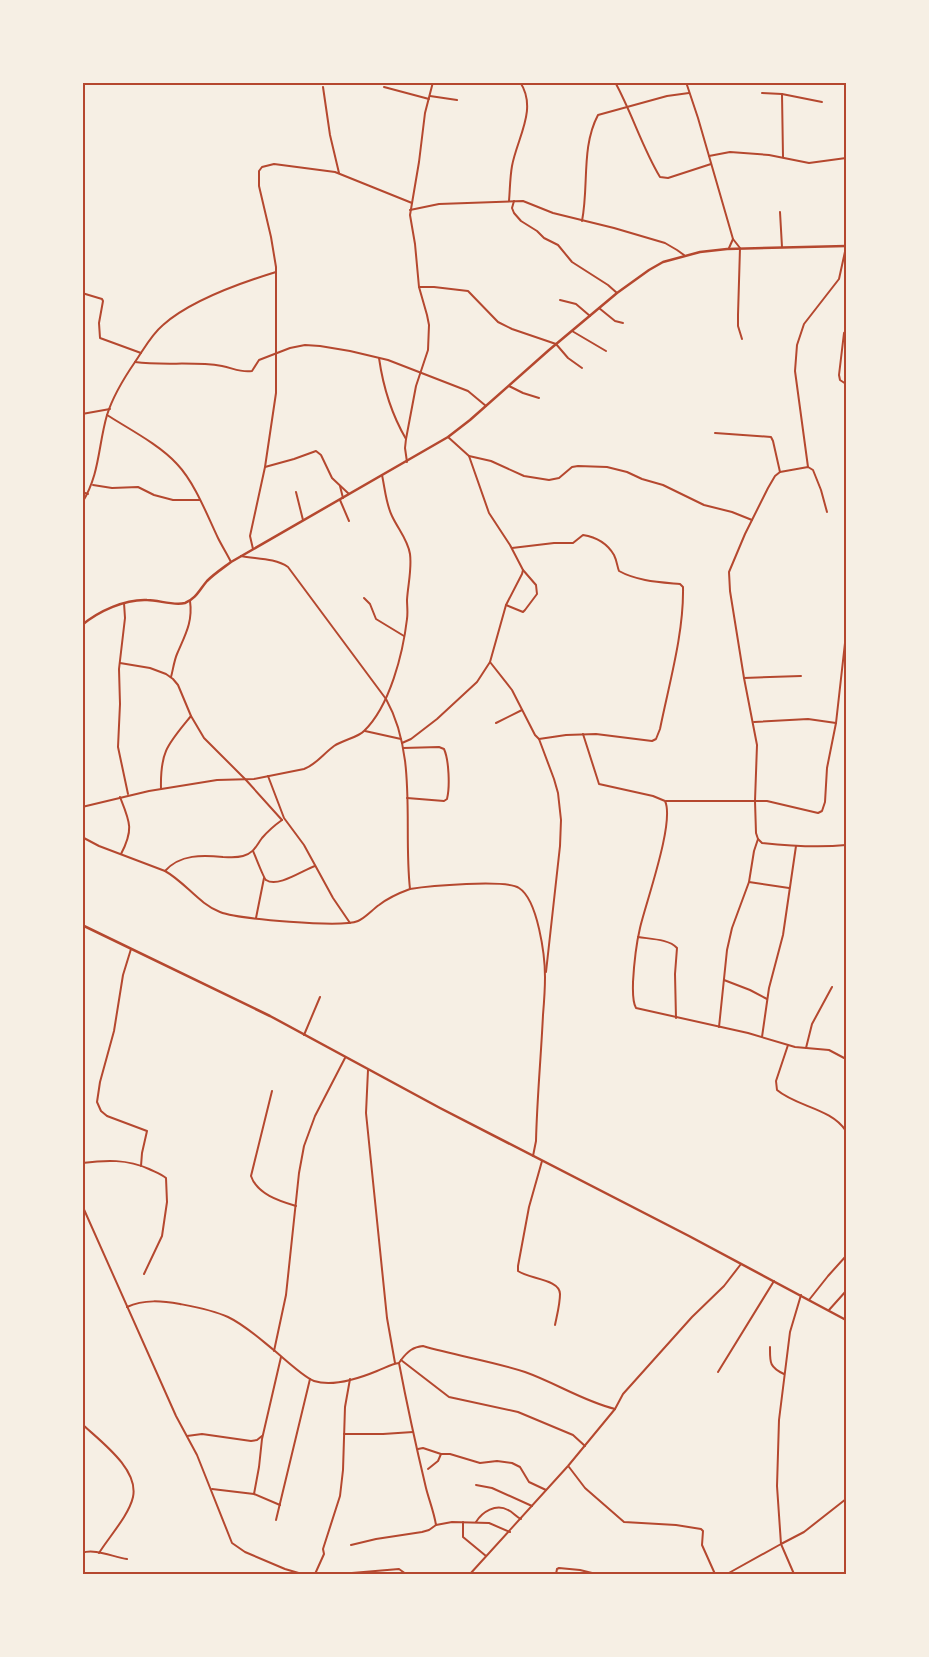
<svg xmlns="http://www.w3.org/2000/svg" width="929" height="1657" viewBox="0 0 929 1657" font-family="Ubuntu,sans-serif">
<rect width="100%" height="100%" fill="#f6efe4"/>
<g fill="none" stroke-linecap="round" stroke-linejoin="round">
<!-- minor -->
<g stroke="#b5482f" stroke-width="2">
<path d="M615,82C632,113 642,147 660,177L668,178L711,164"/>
<polyline points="686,82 698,118 733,239 740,248 738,315 738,326 742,339"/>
<polyline points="323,87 330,135 339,173"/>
<polyline points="384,87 429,99"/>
<polyline points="762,93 782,94"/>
<polyline points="430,96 457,100"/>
<polyline points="709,156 730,152 769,155 809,163 846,158"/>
<polyline points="783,157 782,94 822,102"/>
<path d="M509,201C510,189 510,177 512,166C517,138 538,109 520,82"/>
<polyline points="514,201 512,208 514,213 521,221 537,231 544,238 558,245 572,262 608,285 617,293"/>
<polyline points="410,210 439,204 523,201 553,213 614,228 665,243 677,250 684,255"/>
<polyline points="780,212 782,247"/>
<path d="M582,221C589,186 581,147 598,115L667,96L689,93"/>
<polyline points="729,248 733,239"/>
<polyline points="419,287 434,287 468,291 498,322 512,329 556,344 568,358 582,368"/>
<polyline points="82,293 102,299 103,301 99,323 100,338 141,353"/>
<polyline points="560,300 576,304 590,316"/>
<polyline points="599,308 615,321 623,323"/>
<polyline points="572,331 606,351"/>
<polyline points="846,331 844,333 839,375 840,380 846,384"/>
<path d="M379,358C383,386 392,415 406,439"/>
<path d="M135,362C164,366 193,361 222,366C233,368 241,373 252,371L259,360L290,348L305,345L320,346L350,351L388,360L468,391L486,406"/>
<polyline points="509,386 523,393 539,398"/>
<polyline points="82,414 110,409"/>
<path d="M107,415C129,429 160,445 177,464C195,483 207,515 218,538C222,546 227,554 231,562"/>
<polyline points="715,433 771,437 773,441 780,472"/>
<polyline points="469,456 491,461 524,476 549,480 559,478 572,467 578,466 607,467 627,472 642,479 663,485 704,505 732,512 752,520"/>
<polyline points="407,462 405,448 406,439 416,386 428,350 429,325 427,315 419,287 415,244 410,215 419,162 425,113 433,82"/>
<polyline points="265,467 294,459 316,451 321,455 332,478 349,494"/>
<polyline points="808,467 795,371 797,345 804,324 839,279 846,247"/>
<polyline points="93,485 112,488 138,487 154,495 173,500 200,500"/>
<polyline points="340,486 343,498"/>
<polyline points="82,492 88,494"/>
<polyline points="296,492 303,520"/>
<polyline points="340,500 349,521"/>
<path d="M82,503C100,474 98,446 107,415C113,396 124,378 135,362C144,349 151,335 163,325C191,300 240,283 276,272"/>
<polyline points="253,549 250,536 265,467 276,393 276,267 271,237 259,186 259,171 262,167 274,164 335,172 412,203"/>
<path d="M241,556C256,559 275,558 288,567L386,699C418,756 403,827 410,889"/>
<polyline points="364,598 370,604 376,619 404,636"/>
<polyline points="124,603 125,618 119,669 120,704 118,747 128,794"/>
<polyline points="506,605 523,612 525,610 537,594 536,585 523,570"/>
<path d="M490,662L512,690L535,735L539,739L566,735L596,734L652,741L656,739L660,729C669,684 684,633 683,587L680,584C659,582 637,581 619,571C617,566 617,561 614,555C607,543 596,537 583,535L573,543H554L512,548"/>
<polyline points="120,663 150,668 166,674 173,679 178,685 191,716 204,738 246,780 282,820"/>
<path d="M171,677C173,670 174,661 177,654C185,635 193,622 190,601"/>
<polyline points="744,678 801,676"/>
<polyline points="754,722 808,719 836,723"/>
<polyline points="496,723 522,710"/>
<polyline points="365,731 401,739"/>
<path d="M583,734L599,784L653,796L665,801C675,822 646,902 640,928C636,945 634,964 633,982C633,990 632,1001 636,1008L748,1033L795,1047L829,1050L846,1059"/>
<polyline points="539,739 554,779 558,793 561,820 560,846 546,972"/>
<polyline points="402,743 411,739 437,719 477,682 490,662 506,605 522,574 523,570 510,545 489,513 469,456 448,437"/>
<path d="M403,748L439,747L444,749C449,760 450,787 447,799L444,801L407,798"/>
<polyline points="268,776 284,818 304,845 333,898 350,923"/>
<path d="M161,789C160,751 168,744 191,716"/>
<path d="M120,797C130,822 134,829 121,854"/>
<polyline points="666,801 767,801 818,813 822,811 825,802 827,768 836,723 846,634"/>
<path d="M82,807L149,791L217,780L254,779L304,769C317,764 323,754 334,746C343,740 359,737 364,731C390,706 403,653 407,619C408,612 407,606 407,600C408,584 412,569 410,554C408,540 398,529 392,516C386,504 385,489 382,475"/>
<path d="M82,837L99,846L165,871C185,882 199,904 220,912C238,919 341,928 358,921C365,918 372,910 379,905C388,898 399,893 410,889C428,886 506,879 519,888C538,900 545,956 545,977C545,990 544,1003 543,1015C541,1057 537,1099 536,1141L533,1156"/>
<path d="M758,839L762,843C790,846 818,848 846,845"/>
<path d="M253,851C255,855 264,879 266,880C278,888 303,870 315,866"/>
<path d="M165,871C180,854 203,855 223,857C230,857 236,858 243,856C254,853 256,846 262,838C268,831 275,825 282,820"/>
<polyline points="749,882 789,888"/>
<polyline points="256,918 264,878"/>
<path d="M638,937C650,939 669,939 677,948L675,974L676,1018"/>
<polyline points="131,949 123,975 114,1031 100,1082 97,1102 101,1111 107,1116 147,1131 142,1153 141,1166"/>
<polyline points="724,980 750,990 767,999"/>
<polyline points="719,1027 727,950 732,928 749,882 754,851 758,839 756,833 755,801 757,745 744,678 730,591 729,572 745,534 768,488 775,476 780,472 808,467 813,470 821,490 827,512"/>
<polyline points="304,1035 320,997"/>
<polyline points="762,1037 769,988 783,935 796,846"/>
<path d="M788,1045L776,1081L777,1090C797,1107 831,1108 846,1131"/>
<polyline points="806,1048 812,1024 832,987"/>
<polyline points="368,1070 366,1113 387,1318 395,1363"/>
<path d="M272,1091L251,1176C257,1194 279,1201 296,1206"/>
<path d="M542,1161L529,1207L518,1266V1271C529,1279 560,1279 560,1294C560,1304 557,1315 555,1325"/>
<path d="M82,1163C106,1160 127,1159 149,1169C155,1172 161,1174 166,1178L167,1202L162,1236L144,1274"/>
<polyline points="82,1205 176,1416 197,1455 232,1543 245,1552 285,1569 302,1574"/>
<polyline points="809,1300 828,1276 846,1256"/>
<path d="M127,1307C144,1299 163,1301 180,1304C196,1307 213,1310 228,1317C245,1325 260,1339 275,1351C283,1358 305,1378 314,1381C333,1387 360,1378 377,1371C385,1368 391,1364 399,1363L401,1360L449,1397L518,1412L573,1435L585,1446"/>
<polyline points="829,1310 846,1291"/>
<path d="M770,1347C770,1362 769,1367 784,1374"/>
<polyline points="274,1351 286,1295 299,1173 304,1146 315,1116 345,1058"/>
<path d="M401,1360C408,1351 413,1347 423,1346C457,1356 492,1361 525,1372C556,1383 583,1401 615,1409"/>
<path d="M399,1363C407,1405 416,1446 426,1488C429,1500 434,1512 436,1525L452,1522L489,1523L510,1532"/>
<polyline points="718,1372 774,1281"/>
<path d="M82,1424C100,1441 139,1469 133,1497C129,1515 109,1537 99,1553"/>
<polyline points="344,1434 383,1434 413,1432"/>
<polyline points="187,1436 202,1434 251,1441 257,1440 262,1436"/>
<polyline points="418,1449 423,1448 441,1454"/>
<polyline points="569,1467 585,1488 624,1522 676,1525 701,1529 703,1531 702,1545 715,1574"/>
<polyline points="428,1469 438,1461 441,1454 450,1454 480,1463 497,1461 512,1463 520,1467 529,1482 546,1490"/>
<polyline points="476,1485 492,1488 532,1506"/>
<polyline points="212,1489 254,1494 259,1467 262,1439 281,1357"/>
<polyline points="254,1494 280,1505"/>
<polyline points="276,1520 310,1379"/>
<polyline points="463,1522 463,1537 486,1556"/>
<path d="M476,1522C482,1512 496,1503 508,1510C513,1512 516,1517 521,1519"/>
<polyline points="351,1545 376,1539 422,1532 429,1530 436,1525"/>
<path d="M82,1553C94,1548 113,1557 127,1559"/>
<polyline points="315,1574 324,1554 323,1549 340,1496 343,1470 345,1407 350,1379"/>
<polyline points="340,1574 399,1569 406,1574"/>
<polyline points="470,1574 568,1466 615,1409 623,1394 692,1317 724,1286 741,1264"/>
<polyline points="556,1574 557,1569 559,1568 580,1570 596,1574"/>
<polyline points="727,1574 781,1544 777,1486 779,1420 790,1332 801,1295"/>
<polyline points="794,1574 781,1544 804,1532 846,1499"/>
</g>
<!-- secondary -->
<g stroke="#b5482f" stroke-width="2.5">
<path d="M82,625C99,611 125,599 147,600C159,600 173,606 185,603C196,599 200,589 207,581C214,574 223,568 231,562L448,437L470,420L549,350L617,293L649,270L663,262L700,252L727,249L846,246"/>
<polyline points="82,925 270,1016 440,1108 689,1236 846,1320"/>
</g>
</g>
<!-- border -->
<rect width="929" height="1657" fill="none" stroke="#f6efe4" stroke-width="168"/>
<rect x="84" y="84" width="761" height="1489" fill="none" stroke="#b5482f" stroke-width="2"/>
</svg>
